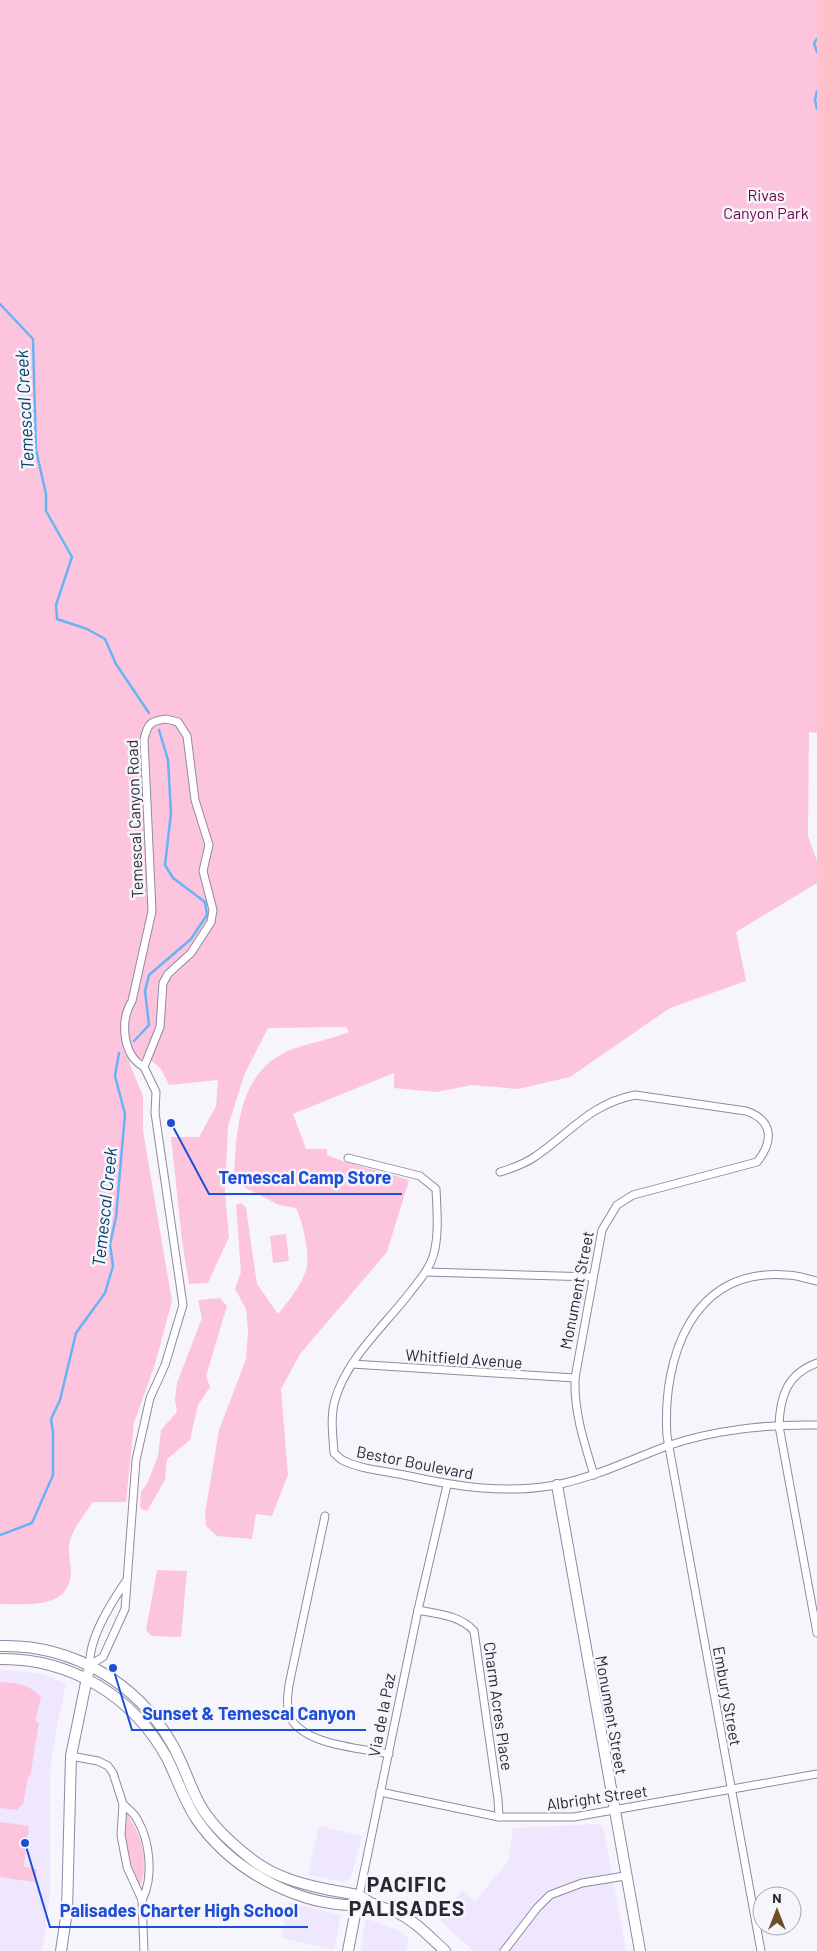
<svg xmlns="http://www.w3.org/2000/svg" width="817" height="1951" viewBox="0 0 817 1951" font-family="Barlow,sans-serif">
<rect width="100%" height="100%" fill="#f7f5fc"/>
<!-- built -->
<g fill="#eee7fe">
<polygon points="0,1670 40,1673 66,1684 56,1730 50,1772 50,1895 42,1951 0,1951"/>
<polygon points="598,1824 603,1826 626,1951 473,1951 440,1920 462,1890 475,1902 508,1861 513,1828"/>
<polygon points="319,1826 362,1836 351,1877 345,1882 308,1875"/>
<polygon points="288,1902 341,1915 334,1950 281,1938"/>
<polygon points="368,1919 398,1930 409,1938 406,1951 360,1951 365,1921"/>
</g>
<!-- green -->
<g fill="#fdc5dd">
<path d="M0,0H817V733L809,732L808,836L817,861V883L736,932L746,981L670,1008L570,1077L518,1089L472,1085L436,1092L394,1088V1073L293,1114L306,1149H327V1155C352,1166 382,1171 409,1180L387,1252L300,1354L281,1389L288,1475L272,1516L256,1514L252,1539L217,1536L206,1526L205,1513L219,1430L246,1359L248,1332L246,1309L235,1289L241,1272L236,1205L241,1203L246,1208L257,1284L278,1314C288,1302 304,1282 307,1266C309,1251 303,1222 296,1208L279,1205L234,1182C236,1137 236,1081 280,1055C299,1044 328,1041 349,1032L346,1027L268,1028L245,1073L228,1126L225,1192L229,1237L208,1283L189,1284L182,1241L171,1137H199L216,1106L218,1080L169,1085L161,1069L147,1057L129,1062L143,1096V1131L172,1301L155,1364L134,1423L126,1502H93C85,1514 71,1530 69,1546C68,1554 71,1564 71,1572C70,1610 26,1604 0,1604Z"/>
<polygon points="286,1234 289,1261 273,1263 270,1236"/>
<polygon points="220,1298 227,1306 206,1376 210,1387 198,1405 190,1440 167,1459 165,1480 147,1511 140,1508 141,1491 147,1484 158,1456 161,1430 177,1412 175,1400 177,1383 202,1318 198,1300"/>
<polygon points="157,1570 187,1571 181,1637 151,1636 146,1630"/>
<path d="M0,1682C17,1683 29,1684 41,1697L35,1721L39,1723L30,1777H28L23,1804L17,1810L0,1808Z"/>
<path d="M127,1814C142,1834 149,1863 140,1887C130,1865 121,1838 127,1814Z"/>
<polygon points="0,1822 29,1826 24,1867 37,1869 35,1882 0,1877"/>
</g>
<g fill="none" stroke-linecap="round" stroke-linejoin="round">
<!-- stream -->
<g stroke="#67b3f6" stroke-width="2.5">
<polyline points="817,39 814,43 817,52"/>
<polyline points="817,91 815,100 817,109"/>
<polyline points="0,304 33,339 36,450 46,494 46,511 72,557 56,605 57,619 87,629 105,639 116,664 149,713"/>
<polyline points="134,1041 149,1025 145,991 149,975 191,939 207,915 205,902 173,878 165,865 171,813 168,760 159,730"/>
<polyline points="0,1535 32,1523 53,1475 53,1432 51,1419 60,1400 76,1333 105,1293 113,1266 110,1244 116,1217 125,1114 115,1076 119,1053"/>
</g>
<defs>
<g id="street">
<path d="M166,719L178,722L187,736L195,800L209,845L203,871L213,910L211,922L191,953L168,974L163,983L160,1027L144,1067C122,1055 120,1020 132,1001L152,911L144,739C148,723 151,721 166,719Z"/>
<path d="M348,1158L420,1176L436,1189C437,1210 439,1233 434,1253C430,1269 418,1282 408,1295C383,1327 346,1360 335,1400C330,1417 333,1436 334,1453L342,1460C362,1470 388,1471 409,1476C458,1487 506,1494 556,1485C595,1477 630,1460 667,1446C713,1430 768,1424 817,1425"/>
<path d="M500,1172C513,1168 525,1164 536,1156C571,1132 590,1104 635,1095L746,1111C773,1120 774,1141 757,1162L633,1195L617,1205L602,1230L575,1378C574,1413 584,1442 594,1475"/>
<polyline points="426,1272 592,1277"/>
<path d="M817,1363C787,1374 780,1396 779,1426L817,1633"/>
<polyline points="352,1364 575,1378"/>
<path d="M325,1516L290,1680C288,1690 286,1704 289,1714C299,1745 361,1748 389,1754"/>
<path d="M126,1581C111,1603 88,1639 90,1665L103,1657L125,1609L136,1460L150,1398L165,1365L183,1305L155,1113L156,1092L144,1067"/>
<path d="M418,1610C437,1614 460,1615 474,1631L498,1799L499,1817"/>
<polyline points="71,1756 98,1761 108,1766 113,1773 123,1804 121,1835 127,1867 142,1900 144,1951"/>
<polyline points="380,1792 499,1817 574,1817 817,1774"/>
<path d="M123,1804C128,1809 134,1813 137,1819C150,1841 154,1877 142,1900"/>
<polyline points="359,1896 418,1610 447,1485"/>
<polyline points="504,1951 537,1908 550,1895 582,1883 625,1876"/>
<path d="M761,1951L667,1436C662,1358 692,1267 787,1275C797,1275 807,1279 817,1281"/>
</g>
<g id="secondary">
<polyline points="557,1485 640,1951"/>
<path d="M0,1646C71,1644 137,1682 172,1744C183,1763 189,1784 199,1803C210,1824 231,1843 250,1858C274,1877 301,1884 330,1890C340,1892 351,1893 360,1896C364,1898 368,1902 373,1904C381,1908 390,1909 398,1913C416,1922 430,1937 445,1951"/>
<path d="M0,1659C70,1658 133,1696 167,1758C177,1778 184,1801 197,1820C234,1873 307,1912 373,1904"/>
<polyline points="61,1951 67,1911 71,1756 88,1673"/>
<polyline points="348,1951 358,1899"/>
</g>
</defs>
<!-- street casing -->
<use href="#street" stroke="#9188a4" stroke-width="9"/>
<!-- secondary casing -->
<use href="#secondary" stroke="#9188a4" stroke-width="12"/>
<!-- street -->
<use href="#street" stroke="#fff" stroke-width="7"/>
<!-- secondary -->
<use href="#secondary" stroke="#fff" stroke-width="10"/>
</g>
<g text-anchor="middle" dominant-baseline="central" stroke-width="5" stroke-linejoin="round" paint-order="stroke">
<!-- park labels -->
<g font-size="16" fill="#740048" stroke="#f7f5fc">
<text x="766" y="194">Rivas<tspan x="766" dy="18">Canyon Park</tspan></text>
</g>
<!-- street labels -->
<g font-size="16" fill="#2b2833" stroke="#f7f5fc">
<text transform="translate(134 819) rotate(-92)">Temescal Canyon Road</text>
<text transform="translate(576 1290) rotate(-79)">Monument Street</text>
<text transform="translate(464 1358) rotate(4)">Whitfield Avenue</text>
<text transform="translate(415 1462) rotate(11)">Bestor Boulevard</text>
<text transform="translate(728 1696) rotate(80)">Embury Street</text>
<text transform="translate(499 1706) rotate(82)">Charm Acres Place</text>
<text transform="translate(381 1715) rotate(-79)">Via de la Paz</text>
<text transform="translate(612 1715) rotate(80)">Monument Street</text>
<text transform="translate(597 1797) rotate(-8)">Albright Street</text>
</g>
<!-- water labels -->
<g font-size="18" font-style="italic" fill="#05406b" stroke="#f7f5fc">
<text transform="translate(24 410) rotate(-93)">Temescal Creek</text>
<text transform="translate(104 1207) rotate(-84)">Temescal Creek</text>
</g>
<!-- district labels -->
<g font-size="21" font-weight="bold" letter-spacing="1" fill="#2b2833" stroke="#f7f5fc">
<text x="407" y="1883">PACIFIC<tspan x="407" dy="24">PALISADES</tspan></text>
</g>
</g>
<!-- callouts -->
<path fill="none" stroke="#1d4ed8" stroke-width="2" d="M171 1123L209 1194H402M113 1668L132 1730H366M25 1843L50 1927H308"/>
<g fill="#1d4ed8" stroke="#f7f5fc" stroke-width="2">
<circle cx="171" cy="1123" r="5"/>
<circle cx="113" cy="1668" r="5"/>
<circle cx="25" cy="1843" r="5"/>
</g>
<g font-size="18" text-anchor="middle" font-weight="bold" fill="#1d4ed8" stroke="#f7f5fc" stroke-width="5" stroke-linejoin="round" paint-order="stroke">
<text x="305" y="1184">Temescal Camp Store</text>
<text x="249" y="1720">Sunset &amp; Temescal Canyon</text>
<text x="179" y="1917">Palisades Charter High School</text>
</g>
<!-- north arrow -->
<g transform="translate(777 1911)"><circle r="24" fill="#f7f5fc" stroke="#a5a3ac"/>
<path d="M0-4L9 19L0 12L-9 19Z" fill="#6f4e26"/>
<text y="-8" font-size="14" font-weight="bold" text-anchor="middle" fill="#2b2833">N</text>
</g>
</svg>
